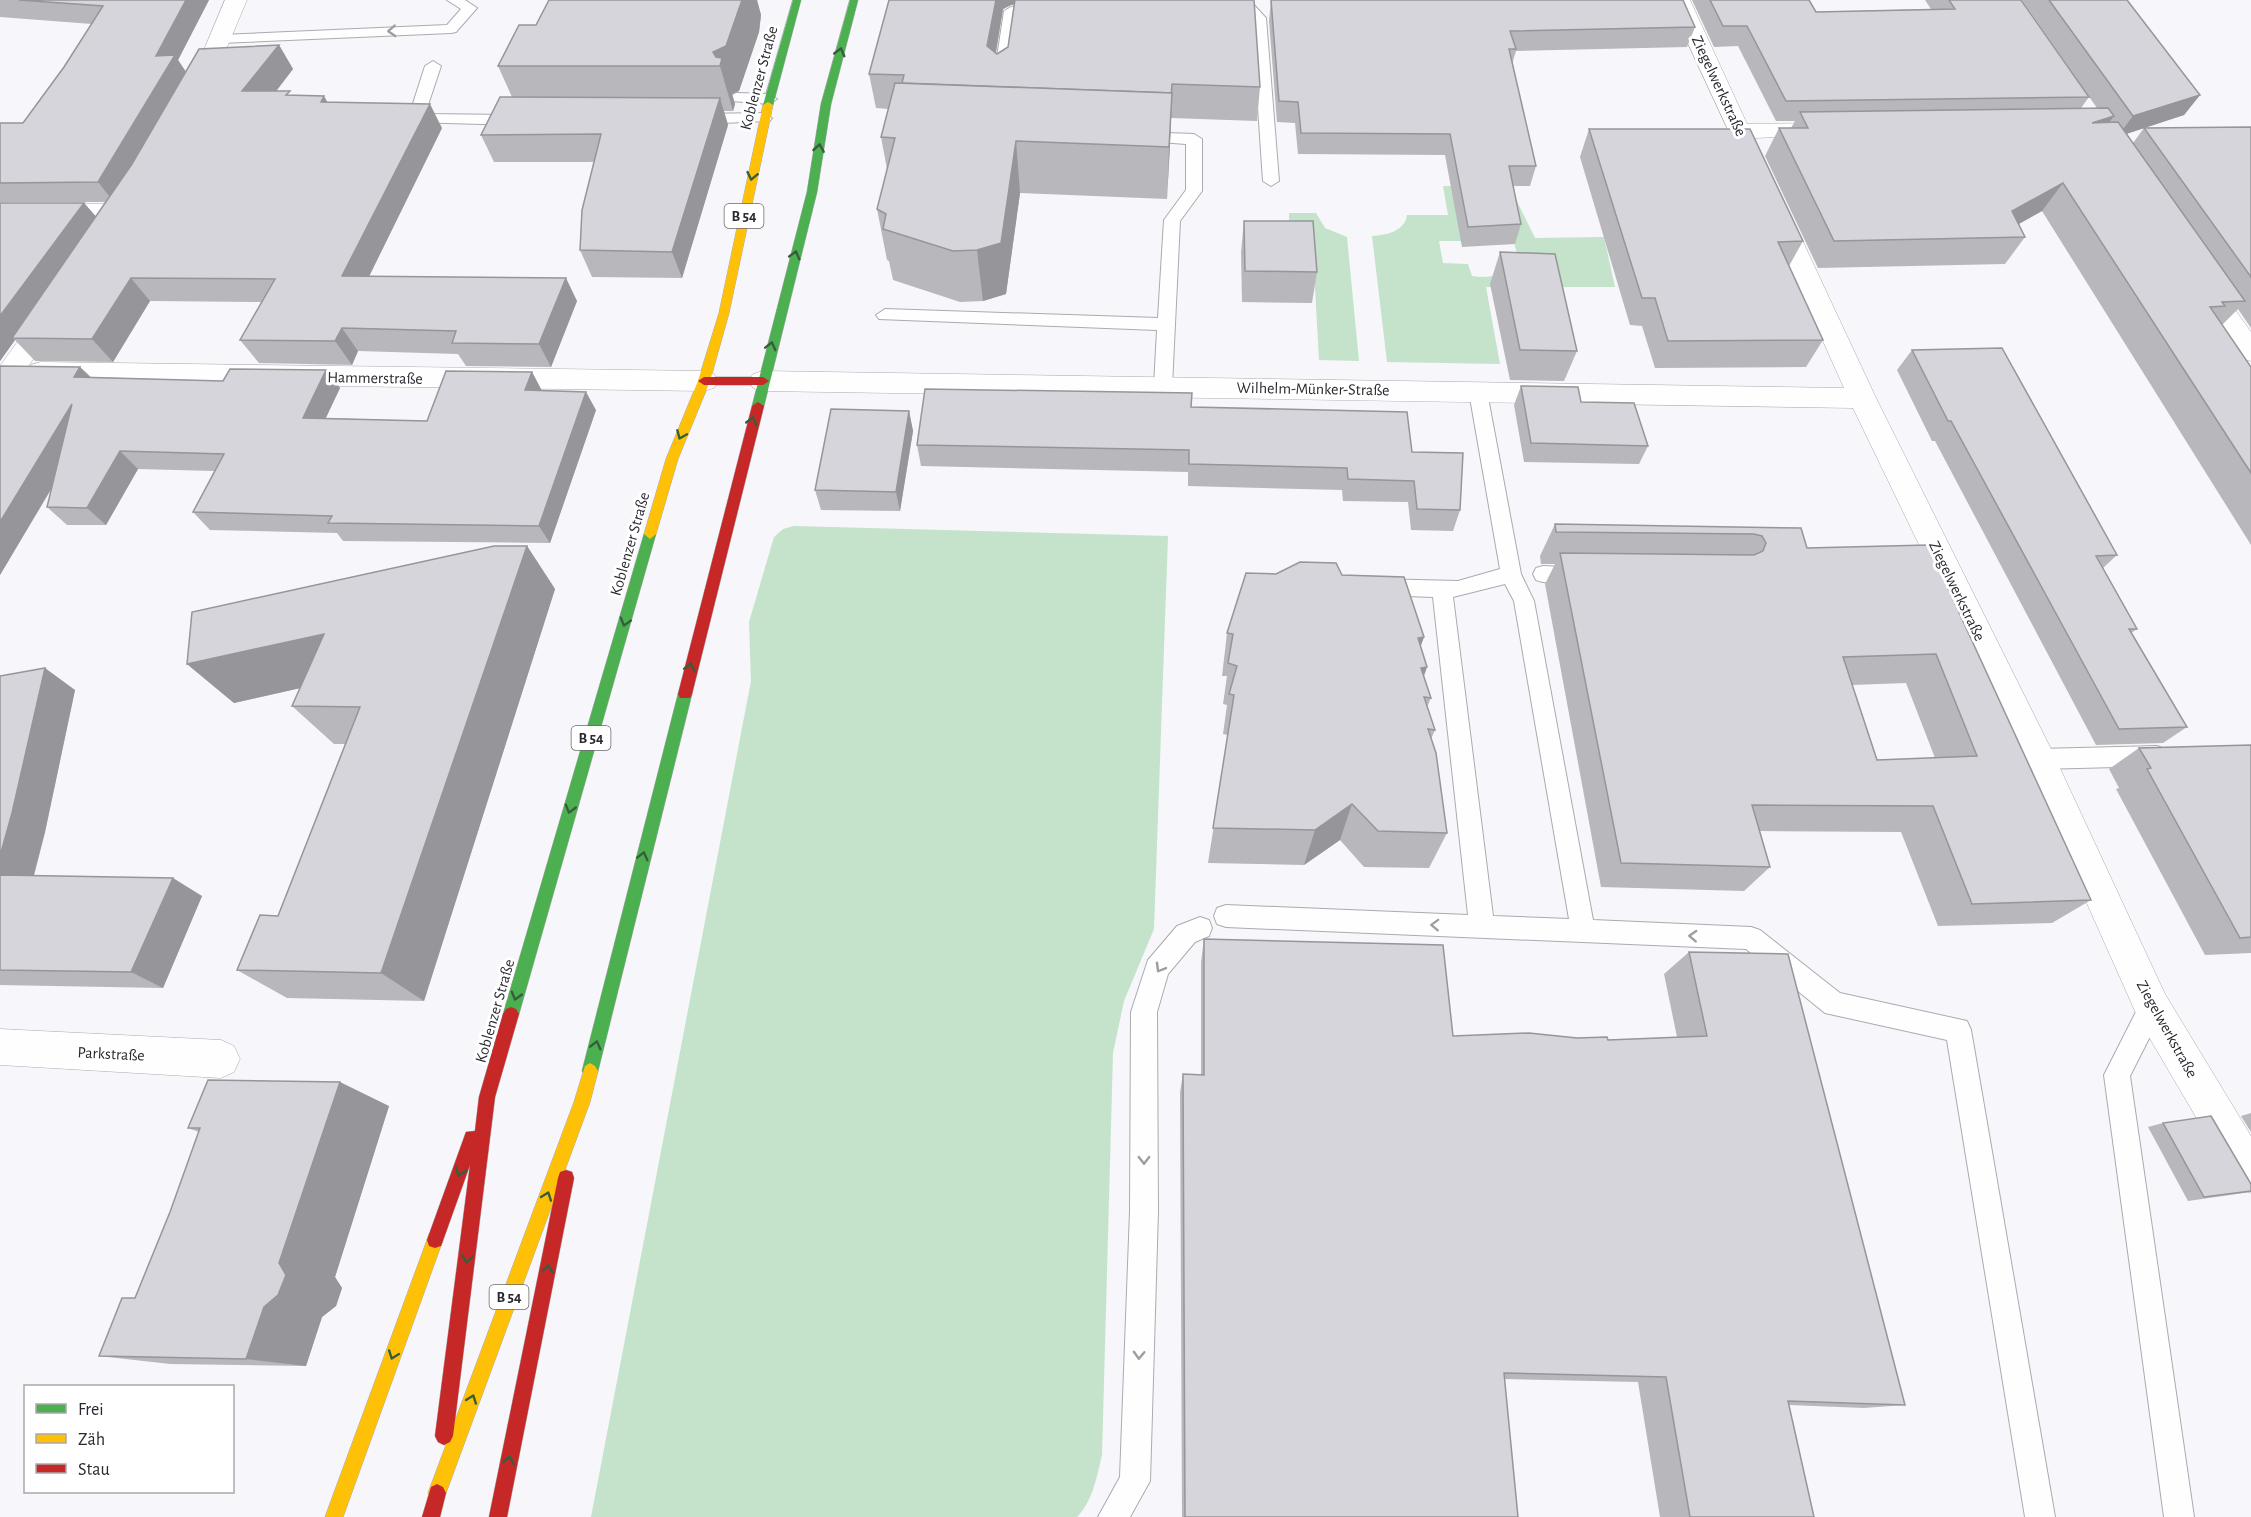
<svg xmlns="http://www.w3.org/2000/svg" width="2251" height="1517" viewBox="0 0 2251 1517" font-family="'Alegreya Sans',sans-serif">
<rect width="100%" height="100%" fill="#f6f6fb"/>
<!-- green -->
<g fill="#c4e3ca" fill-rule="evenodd">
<path d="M1443,186L1510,187L1535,238L1604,237L1615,287H1486L1500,364L1387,362L1372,236C1387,235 1405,231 1407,215H1448ZM1508,214L1520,268C1503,274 1490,279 1472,276L1468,264L1443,263L1439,241H1464Z"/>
<polygon points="1289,213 1316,213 1325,228 1347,237 1359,361 1319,360 1313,251 1289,222"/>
<path d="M794,526L1168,536L1154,929L1124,1001L1113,1053L1102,1455C1097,1476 1093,1501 1077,1517H591L751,681L749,622L774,537L783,529Z"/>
</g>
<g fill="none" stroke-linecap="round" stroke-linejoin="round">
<defs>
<g id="lane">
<polygon points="447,0 465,0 477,8 456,32 451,33 220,43 213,39 220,35 447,25 461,9"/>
<polygon points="1051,0 1084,0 1077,4 1018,14 1010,77 1007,80 997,80 994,77 1004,11 1011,7"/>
<polygon points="1249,4 1254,5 1266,18 1279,181 1271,186 1263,181 1252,19 1242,8"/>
<polygon points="433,61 441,66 425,114 520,115 528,120 520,125 410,122 408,119 425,66"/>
<polygon points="736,93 769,94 777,99 769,104 731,101 728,98"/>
<polygon points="764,113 772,118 770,121 697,124 689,119 697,114"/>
<polygon points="1140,132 1194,134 1202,139 1202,191 1180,221 1172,386 1170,391 1156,391 1154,386 1157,330 879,319 876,315 885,309 1158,318 1164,220 1186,190 1186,144 1134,140 1132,137"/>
<path d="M1478,385L1485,387L1487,392L1521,574L1534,601L1593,920L1751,927L1760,930L1840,993L1967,1021L1971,1030L2055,1517H2025L1947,1040L1825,1013L1746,949L1226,927L1217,924L1214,916L1217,908L1226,905L1468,915L1433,597L1377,595L1370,593L1367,587L1370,581L1377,579L1458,581L1500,569L1469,392L1471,387ZM1505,584L1514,601L1569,919L1493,916L1453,597Z"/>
<path d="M1543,566L1588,568L1591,574L1588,580C1574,585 1550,585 1536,580L1533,574L1536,568Z"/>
<polygon points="2157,746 2165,749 2168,756 2165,763 2157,766 2039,769 2031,766 2028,759 2031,752 2039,749"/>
<polygon points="1200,917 1209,920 1212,928 1209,936 1195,942 1168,974 1157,1012 1158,1211 1150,1481 1130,1517 1098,1517 1120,1477 1130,1211 1131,1012 1148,960 1177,926"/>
<polygon points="2152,995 2161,998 2165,1007 2130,1076 2194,1517 2164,1517 2104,1075 2143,998"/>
</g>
<g id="street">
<path d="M225,0H247C233,32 222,64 202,93H186L183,88L200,59Z"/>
<polygon points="1668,0 1690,0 1747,124 1822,123 1830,125 1834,130 1830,135 1754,138 1769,170 1765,175 1757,177 1749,175"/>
<polygon points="0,204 123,204 132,206 135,212 132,218 123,220 0,220"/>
<polygon points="1778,206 1787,208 1790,214 1876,398 2051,749 2165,994 2251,1136 2251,1193 2237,1187 2139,1020 2023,760 1853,408 763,391 753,388 749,381 753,374 763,371 1844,388 1766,214 1769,208"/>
<polygon points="2202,273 2211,276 2251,332 2251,361 2242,359 2189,282 2193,276"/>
<polygon points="51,305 60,308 64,314 10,393 0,396 0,366 42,308"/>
<polygon points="41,362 704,371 714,374 718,381 714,388 704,391 41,382 31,379 28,372 31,365"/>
<polygon points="0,1029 221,1040 234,1046 240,1059 234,1072 221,1078 0,1065"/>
</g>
<g id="fast">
<polygon points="793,0 801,0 773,105 768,108 763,105"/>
<polygon points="850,0 858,0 831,104 817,192 764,406 758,410 752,406 807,192 821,104"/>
<polygon points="650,529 656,534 519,1014 516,1019 511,1021 506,1019 503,1014 644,534"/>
<polygon points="685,689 690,690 692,694 598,1071 595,1076 590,1079 585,1076 582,1071 678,694 680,690"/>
</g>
<g id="slow">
<polygon points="768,102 773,105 729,313 710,381 678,459 656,534 650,539 644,534 666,459 698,381 719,313 763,105"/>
<polygon points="590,1063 595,1066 598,1071 590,1102 446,1493 443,1499 437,1502 431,1499 428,1493 574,1102 585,1066"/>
<polygon points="435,1232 441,1234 443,1240 343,1517 325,1517 427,1240 429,1234"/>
</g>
<g id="jam">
<polygon points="704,377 763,377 769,381 763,385 704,385 698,381"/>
<polygon points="758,402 764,406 692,694 690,698 680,698 678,694 752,406"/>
<polygon points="511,1007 516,1009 519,1014 495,1097 453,1436 450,1442 444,1445 438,1442 435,1436 470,1165 441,1246 435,1248 429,1246 427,1240 466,1132 475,1131 479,1097 503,1014 506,1009"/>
<polygon points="566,1170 572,1172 574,1178 507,1517 489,1517 558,1178 560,1172"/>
<polygon points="437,1484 443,1487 446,1493 440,1517 422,1517 431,1487"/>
</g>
</defs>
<!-- lane casing -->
<use href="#lane" stroke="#abaab0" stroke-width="2"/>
<!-- street casing -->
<use href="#street" stroke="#abaab0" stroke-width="1"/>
<!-- fast casing -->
<use href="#fast" stroke="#abaab0" stroke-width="1"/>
<!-- slow casing -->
<use href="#slow" stroke="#abaab0" stroke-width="1"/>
<!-- jam casing -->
<use href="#jam" stroke="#abaab0" stroke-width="1"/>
<!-- lane -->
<use href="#lane" fill="#fefefe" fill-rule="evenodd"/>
<!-- street -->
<use href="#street" fill="#fefefe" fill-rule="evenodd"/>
<!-- fast -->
<use href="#fast" fill="#4caf50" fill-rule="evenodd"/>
<!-- slow -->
<use href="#slow" fill="#ffc107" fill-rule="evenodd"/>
<!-- jam -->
<use href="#jam" fill="#c62828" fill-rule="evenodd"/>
</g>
<!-- wall -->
<g fill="#b8b7bc" fill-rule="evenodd">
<polygon points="0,0 209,0 178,60 186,72 279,45 293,69 276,91 292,96 327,102 442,128 369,276 577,301 551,367 466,366 458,354 358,351 352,365 259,363 240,340 262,302 150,301 113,362 35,361 15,340 0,361 0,203 84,203 96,217 106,202 0,202 0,123 23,123 64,67 92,24 0,17"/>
<polygon points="549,0 757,0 761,15 759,32 739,91 732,94 735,104 733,111 724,111 728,125 682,278 592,277 580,250 594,162 494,162 481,135 512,97 498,66 536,25"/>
<path d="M889,0H1254L1260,87L1257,121L1171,118L1167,199L1020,193L1006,294L983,301L960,302L893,280L889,261L887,260L877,209L887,169L881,137L888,109L876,108L869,74ZM1014,4L1008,47L997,54L996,53L1003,9L1011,5Z"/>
<polygon points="1271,0 1695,27 1687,47 1516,51 1512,64 1536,166 1530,186 1513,186 1521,224 1515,244 1462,247 1445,155 1298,154 1295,123 1277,122 1269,21"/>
<polygon points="1692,0 1809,0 1816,12 1931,9 1925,0 2021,0 2089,97 2081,108 2097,108 2022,0 2127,0 2200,95 2184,115 2126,134 2133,143 2144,128 2251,127 2251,328 2238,309 2222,325 2251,367 2251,545 2042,211 2019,224 2025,237 2005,264 1818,268 1765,156 1779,128 1791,128 1795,121 1776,121 1738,46 1714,47"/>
<polygon points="1589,129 1803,241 1789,266 1823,340 1806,367 1655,368 1642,326 1630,325 1580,157"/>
<polygon points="1244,221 1317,272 1312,303 1242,302 1241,252"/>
<polygon points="1500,252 1577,351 1564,381 1510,380 1490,284"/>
<polygon points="1912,350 2117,555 2103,568 2137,629 2131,633 2187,727 2163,743 2096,745 1935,441 1932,441 1897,370"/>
<polygon points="0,366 80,367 91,377 223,381 326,370 340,388 326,418 427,421 532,372 542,391 596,410 550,543 343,541 337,533 210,530 193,512 214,471 138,469 106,525 67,525 47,507 52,488 0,575"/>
<polygon points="1521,386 1581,402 1648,446 1639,464 1524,462 1514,405"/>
<polygon points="909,411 913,431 900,511 821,510 815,490"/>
<polygon points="917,445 1412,452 1460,510 1453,531 1411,530 1408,502 1343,501 1342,490 1188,486 1188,472 921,466"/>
<path d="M1555,524L1801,528L1807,548L1928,545L2091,900L2052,923L1938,926L1901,832L1760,831L1770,867L1744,891L1601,887L1545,584L1555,564H1541L1540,556ZM1906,683L1935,758L1877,760L1852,685Z"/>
<polygon points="527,546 555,589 424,1001 287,998 237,970 278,916 345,744 334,744 292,706 300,688 234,703 187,664"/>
<polygon points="1342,575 1424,637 1420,646 1427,667 1424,676 1431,698 1427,707 1435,730 1431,739 1447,833 1429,868 1364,867 1340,840 1304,865 1208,863 1228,735 1223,734 1227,705 1223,704 1227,676 1222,676 1227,633"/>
<polygon points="0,676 75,690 45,832 34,876 202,896 163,988 0,985"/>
<polygon points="2251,745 2251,953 2205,955 2116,789 2119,788 2109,769 2139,748"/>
<polygon points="1204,939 1453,1036 1577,1038 1608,1040 1677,1037 1664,974 1689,952 1905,1405 1864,1408 1789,1405 1814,1517 1660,1517 1638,1382 1504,1379 1518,1517 1182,1517 1180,1092 1183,1074 1201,1075 1201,962"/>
<polygon points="389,1106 335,1277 342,1288 336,1306 322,1317 306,1366 170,1364 99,1356 135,1298 170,1212 199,1132 188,1128"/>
<polygon points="2251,1113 2251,1132 2241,1116"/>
<polygon points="2163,1123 2251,1184 2251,1192 2188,1201 2148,1127"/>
</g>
<!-- shaded-wall -->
<g fill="#969599">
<polygon points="186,0 209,0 178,60 188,75 114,202 98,182 156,56"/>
<polygon points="742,0 757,0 761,15 759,32 739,91 732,94 735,104 733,111 720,66 713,52"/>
<polygon points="996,0 1038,0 1011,5 1003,9 991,81 987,46"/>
<polygon points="279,45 293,69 258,115 242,91"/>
<polygon points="1172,93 1170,146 1167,199 1169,147"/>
<polygon points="2200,95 2184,115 2117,137 2133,116"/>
<polygon points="324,96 338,121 321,102"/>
<polygon points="720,98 728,125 682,278 672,252"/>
<polygon points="430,104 442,128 358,299 342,276"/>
<polygon points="2114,116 2093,144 2092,123"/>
<polygon points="1016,141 1020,193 1006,294 983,301 977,250"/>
<polygon points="2063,183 2042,211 1995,237 2012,211"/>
<polygon points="84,203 101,222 12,338 15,340 0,361 0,316"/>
<polygon points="131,278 150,301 113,362 92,339"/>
<polygon points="566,278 577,301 551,367 539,344"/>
<polygon points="342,328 358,351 352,365 335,341"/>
<polygon points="80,367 98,385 74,377"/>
<polygon points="326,370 340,388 317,436 303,418"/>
<polygon points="532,372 542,391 525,390"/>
<polygon points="586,392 596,410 550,543 539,526"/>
<polygon points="72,404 90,423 0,575 0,522"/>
<polygon points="909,411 913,431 900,511 896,492"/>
<polygon points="120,451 138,469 106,525 87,508"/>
<polygon points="527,546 555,589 424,1001 381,973"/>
<polygon points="324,634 363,674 234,703 187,664"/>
<polygon points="1424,637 1409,679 1418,638"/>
<polygon points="1427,667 1412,708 1421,668"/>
<polygon points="45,668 75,690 45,832 29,893 0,878 0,856"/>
<polygon points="1352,804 1340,840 1304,865 1315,830"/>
<polygon points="173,878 202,896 163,988 131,972"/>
<polygon points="340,1082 389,1106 335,1277 342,1288 336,1306 322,1317 306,1366 246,1359"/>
</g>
<!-- building -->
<g fill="#d6d5db" stroke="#969599" stroke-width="1.5" fill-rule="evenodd">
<polygon points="19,0 186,0 156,56 175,55 98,182 0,183 0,123 23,123 64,67 103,6"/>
<polygon points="549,0 742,0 726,46 713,52 716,57 722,58 720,66 498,66 519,25 536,25"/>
<polygon points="889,0 996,0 987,46 997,54 1008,47 1015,0 1254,0 1260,87 1172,84 1171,98 1172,93 902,83 904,75 869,74"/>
<polygon points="1271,0 1683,0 1695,27 1510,31 1516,49 1509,49 1536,166 1509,166 1521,224 1468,227 1450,134 1301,133 1298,102 1279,101"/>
<polygon points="1710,0 1809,0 1816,12 1955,9 1949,0 2021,0 2089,97 1786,101 1747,26 1723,26"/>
<polygon points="2049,0 2127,0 2200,95 2133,116"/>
<polygon points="279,45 242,91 290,91 286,95 324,96 321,102 430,104 342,276 566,278 539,344 452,343 456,331 342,328 335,341 240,340 275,279 131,278 92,339 12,338 132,164 199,49"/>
<polygon points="895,83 1172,93 1169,147 1016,141 1001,243 977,250 953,251 883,229 886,214 877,209 895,138 881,137"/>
<polygon points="500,97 720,98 672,252 580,250 582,210 601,134 481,135"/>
<polygon points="2108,108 2114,116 2092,123 2118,122 2245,301 2222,302 2225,306 2210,307 2251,367 2251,473 2063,183 2012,211 2025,237 1834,241 1779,128 1808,128 1800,112"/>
<polygon points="2251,127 2251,277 2144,128"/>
<polygon points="1589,129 1750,129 1803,241 1778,242 1823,340 1668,341 1655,298 1642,298"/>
<polygon points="0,203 84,203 0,316"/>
<polygon points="1244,221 1313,221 1317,272 1245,271"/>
<polygon points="1500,252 1555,254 1577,351 1520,350"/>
<polygon points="2002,348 2117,555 2096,556 2137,629 2129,629 2187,727 2119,729 1951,421 1948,421 1912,350"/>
<polygon points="0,366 80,367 74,377 223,381 230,369 326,370 303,418 427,421 446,371 532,372 525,390 586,392 539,526 328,523 332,516 193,512 224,454 120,451 87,508 47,507 72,404 0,522"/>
<polygon points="1521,386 1578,387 1581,402 1634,403 1648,446 1531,443"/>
<polygon points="925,389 1192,393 1191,407 1407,412 1412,452 1463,453 1460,510 1417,509 1414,481 1348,479 1347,468 1189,464 1189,450 917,445"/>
<polygon points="831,409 909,411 896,492 815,490"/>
<path d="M1555,524L1801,528L1807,548L1928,545L2091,900L1972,904L1933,806L1752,805L1770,867L1621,863L1560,553L1754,555L1763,551L1766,543L1762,536L1754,534L1556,532ZM1936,654L1977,756L1877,760L1843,657Z"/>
<polygon points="494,546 527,546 381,973 237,970 260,915 278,916 360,707 292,706 324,634 187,664 192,612"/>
<polygon points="1300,562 1336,563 1342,575 1404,577 1424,637 1418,638 1427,667 1421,668 1431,698 1424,697 1435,730 1428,729 1436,753 1447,833 1378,831 1352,804 1315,830 1213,828 1234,695 1229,694 1237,666 1228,663 1233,634 1227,633 1246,573 1276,574"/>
<polygon points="45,668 12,813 0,856 0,676"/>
<polygon points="2251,745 2251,937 2240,938 2147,769 2151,768 2139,748"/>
<polygon points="0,875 173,878 131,972 0,970"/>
<polygon points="1204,939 1443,945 1453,1036 1529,1033 1577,1038 1607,1037 1608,1040 1707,1036 1689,952 1788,954 1905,1405 1788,1401 1814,1517 1690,1517 1666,1377 1504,1373 1518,1517 1185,1517 1183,1074 1204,1075"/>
<polygon points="208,1080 340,1082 279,1263 286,1275 278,1295 264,1307 246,1359 99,1356 122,1298 135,1298 170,1212 200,1128 188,1128"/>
<polygon points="2211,1116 2251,1184 2251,1191 2204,1197 2163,1123"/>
</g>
<!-- one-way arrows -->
<defs><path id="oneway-chevron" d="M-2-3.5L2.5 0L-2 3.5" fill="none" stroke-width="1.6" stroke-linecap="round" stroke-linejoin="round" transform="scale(1.5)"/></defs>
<g stroke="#9e9ea1">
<use href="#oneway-chevron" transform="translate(392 31) rotate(177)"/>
<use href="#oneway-chevron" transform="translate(1435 925) rotate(-178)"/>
<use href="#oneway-chevron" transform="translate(1693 936) rotate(-177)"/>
<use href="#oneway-chevron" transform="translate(1160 968) rotate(120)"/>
<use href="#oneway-chevron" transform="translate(1144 1160) rotate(90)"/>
<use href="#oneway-chevron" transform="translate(1139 1355) rotate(92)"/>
</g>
<g stroke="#375e3c">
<use href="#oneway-chevron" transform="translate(840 52) rotate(-75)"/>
<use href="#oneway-chevron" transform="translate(819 148) rotate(-81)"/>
<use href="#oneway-chevron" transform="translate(752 176) rotate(102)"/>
<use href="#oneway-chevron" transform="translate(795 255) rotate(-75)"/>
<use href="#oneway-chevron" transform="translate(771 346) rotate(-76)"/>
<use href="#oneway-chevron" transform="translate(752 421) rotate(-75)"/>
<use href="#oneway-chevron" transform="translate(681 435) rotate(113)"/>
<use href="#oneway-chevron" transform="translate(625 622) rotate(106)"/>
<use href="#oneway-chevron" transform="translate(690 667) rotate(-76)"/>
<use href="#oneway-chevron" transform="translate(570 809) rotate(106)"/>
<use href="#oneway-chevron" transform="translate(643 856) rotate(-76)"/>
<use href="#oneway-chevron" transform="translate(516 996) rotate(106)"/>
<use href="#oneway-chevron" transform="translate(596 1045) rotate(-76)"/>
<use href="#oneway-chevron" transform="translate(460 1172) rotate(110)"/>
<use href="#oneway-chevron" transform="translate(547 1196) rotate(-70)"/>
<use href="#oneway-chevron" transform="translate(467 1259) rotate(97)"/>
<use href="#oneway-chevron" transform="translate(548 1269) rotate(-79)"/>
<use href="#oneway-chevron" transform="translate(393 1355) rotate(110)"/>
<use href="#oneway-chevron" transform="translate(472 1399) rotate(-70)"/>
<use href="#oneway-chevron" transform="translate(509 1460) rotate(-79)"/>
</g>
<g text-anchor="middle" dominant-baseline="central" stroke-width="6" stroke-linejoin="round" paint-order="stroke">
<!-- shield labels -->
<g fill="#fff" stroke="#69686d" stroke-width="1.5">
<rect x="724.5" y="204" width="39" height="24" rx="4.5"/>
<rect x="571.5" y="726" width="39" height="24" rx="4.5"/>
<rect x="489.5" y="1285" width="39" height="24" rx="4.5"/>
</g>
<g font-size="15" font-weight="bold" fill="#29282f">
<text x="744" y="216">B 54</text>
<text x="591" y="738">B 54</text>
<text x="509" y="1297">B 54</text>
</g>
<!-- street labels -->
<g font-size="16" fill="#29282f" stroke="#fff">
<text transform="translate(759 78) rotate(-75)">Koblenzer Straße</text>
<text transform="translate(1719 86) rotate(65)">Ziegelwerkstraße</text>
<text transform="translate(375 378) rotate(1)">Hammerstraße</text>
<text transform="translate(1313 389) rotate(1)">Wilhelm-Münker-Straße</text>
<text transform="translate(630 544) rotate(-74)">Koblenzer Straße</text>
<text transform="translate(1957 591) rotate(64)">Ziegelwerkstraße</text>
<text transform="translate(495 1011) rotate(-74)">Koblenzer Straße</text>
<text transform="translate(2167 1029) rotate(61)">Ziegelwerkstraße</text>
<text transform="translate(111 1054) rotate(3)">Parkstraße</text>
</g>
</g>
<!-- legend -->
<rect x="24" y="1385" width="210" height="108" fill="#ffffff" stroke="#a9a9ac" stroke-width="1.5"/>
<rect x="36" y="1404" width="30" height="9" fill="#4caf50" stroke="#a9a9ac" stroke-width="1.5"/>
<text x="78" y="1415" font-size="18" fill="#29282f">Frei</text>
<rect x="36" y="1434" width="30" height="9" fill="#ffc107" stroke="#a9a9ac" stroke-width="1.5"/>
<text x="78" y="1445" font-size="18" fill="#29282f">Zäh</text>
<rect x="36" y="1464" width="30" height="9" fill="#c62828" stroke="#a9a9ac" stroke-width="1.5"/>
<text x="78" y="1475" font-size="18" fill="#29282f">Stau</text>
</svg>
